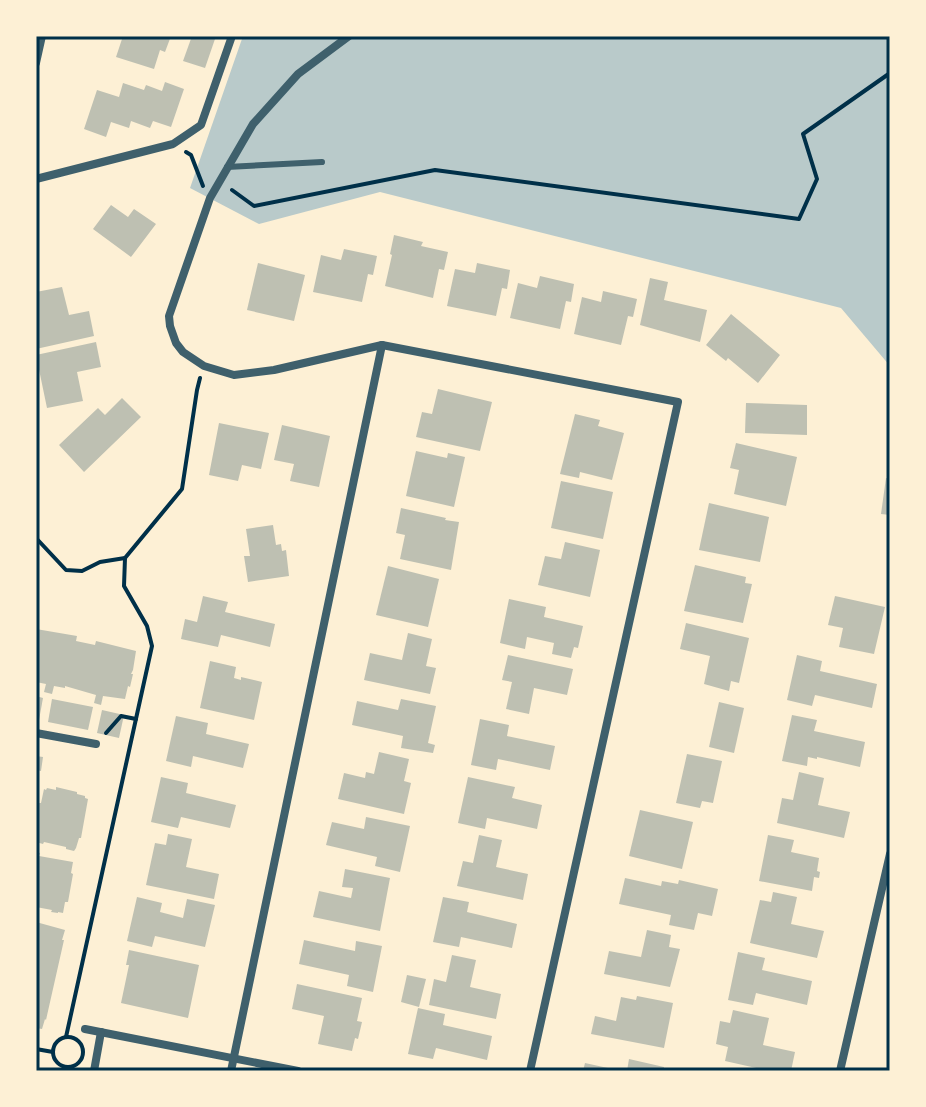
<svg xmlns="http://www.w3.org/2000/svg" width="926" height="1107" viewBox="0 0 926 1107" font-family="Cabin,sans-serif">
<rect width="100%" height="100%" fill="#fdf0d5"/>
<!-- green -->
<polygon fill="#b9caca" points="243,36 890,36 890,366 841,308 380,192 259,224 190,188"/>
<!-- building -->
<g fill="#bec0b2">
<polygon points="123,36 126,37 171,36 165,52 160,50 154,69 116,57"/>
<polygon points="192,36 216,36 205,68 183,61"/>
<polygon points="165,82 184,89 171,127 153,121 150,128 131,121 129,128 111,122 106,137 84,129 97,90 119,97 123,83 144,90 146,85 162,91"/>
<polygon points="111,205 128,217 134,209 156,224 131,257 93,229"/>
<polygon points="394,235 423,242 421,246 448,252 444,270 439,269 433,298 385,286 392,255 390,254"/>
<polygon points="344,249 377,256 373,275 368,274 362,302 313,292 321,255 341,260"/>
<polygon points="258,263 305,275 294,321 247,310"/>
<polygon points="477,263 510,270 507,289 502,288 496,316 447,306 455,269 475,273"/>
<polygon points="540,276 574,284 571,302 566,301 560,329 510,318 518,283 537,288"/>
<polygon points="650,278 668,282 664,300 707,310 700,342 640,325"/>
<polygon points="62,287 69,315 89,311 94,336 36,349 36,292"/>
<polygon points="603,291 637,299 633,317 628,316 621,345 574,334 582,297 601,302"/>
<polygon points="731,314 780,355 758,383 728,358 726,361 706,345"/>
<polygon points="96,342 101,367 77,372 83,401 47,408 36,355"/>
<polygon points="438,389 492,402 480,451 416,437 422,412 432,414"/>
<polygon points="122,398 141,417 84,472 59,445 98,408 105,415"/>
<polygon points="746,403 807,405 807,435 745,433"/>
<polygon points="575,414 600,420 598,426 624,433 612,480 580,472 579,478 560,474"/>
<polygon points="219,423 269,433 261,469 242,465 238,481 209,475"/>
<polygon points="282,425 330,436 319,487 290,481 294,464 274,460"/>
<polygon points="736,443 797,457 786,506 734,494 739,470 730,468"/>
<polygon points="416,451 447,458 448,453 465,457 454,507 406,496"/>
<polygon points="886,478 890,479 890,515 881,514"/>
<polygon points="561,481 613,492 603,539 551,528"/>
<polygon points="709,503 769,517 760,562 699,550"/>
<polygon points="401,508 446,518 445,520 459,522 451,570 400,559 405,535 396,533"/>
<polygon points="273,525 276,545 281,544 282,551 286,550 289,576 248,582 244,556 250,556 246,529"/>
<polygon points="565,542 600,550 590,597 538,585 545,556 561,559"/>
<polygon points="695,565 746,577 745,583 752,584 743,623 684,611"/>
<polygon points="388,566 439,579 428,627 376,615"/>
<polygon points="203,596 228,602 225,612 275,624 270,647 221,635 218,647 181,639 185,619 197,622"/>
<polygon points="835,596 885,607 874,654 839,647 843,628 828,625"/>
<polygon points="509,599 546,607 544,617 583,626 578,648 574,647 571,658 552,654 554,643 527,637 525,649 500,643"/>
<polygon points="686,623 749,638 739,683 731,681 729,691 704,684 710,656 680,649"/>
<polygon points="36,629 77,636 76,641 95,645 96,641 136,651 133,670 131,674 133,674 130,687 128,686 125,699 103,696 101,705 94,703 96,695 65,686 65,688 54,686 52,694 44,692 46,684 36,682"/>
<polygon points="408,633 432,639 426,666 436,668 430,694 364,680 370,653 402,660"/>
<polygon points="508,655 573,669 567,695 534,688 529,714 506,709 512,682 502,680"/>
<polygon points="797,655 822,661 820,671 877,684 872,708 815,695 812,706 787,700"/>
<polygon points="210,661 236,667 234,678 241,680 241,677 262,682 254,720 200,708"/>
<polygon points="36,696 43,698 39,720 36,719"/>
<polygon points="52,699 93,707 88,730 48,722"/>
<polygon points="401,699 436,706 428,743 435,745 433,753 401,748 403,736 352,725 357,701 398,710"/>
<polygon points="719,702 744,708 734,753 709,747"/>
<polygon points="102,710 124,715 119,738 97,733"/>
<polygon points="792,715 817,720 814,731 865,742 860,767 817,757 817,759 808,757 807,766 782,761"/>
<polygon points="176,716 208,723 206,734 249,744 243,768 193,756 191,767 166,761"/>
<polygon points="480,719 509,725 507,736 555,746 550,770 498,759 496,770 471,765"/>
<polygon points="379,752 409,759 404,781 411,783 404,814 338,799 344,773 365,778 366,772 374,774"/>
<polygon points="687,754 722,761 713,803 702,801 700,808 676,803"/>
<polygon points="36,756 43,757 41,771 36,770"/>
<polygon points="799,772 824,778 818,805 850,812 844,838 777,823 782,798 793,800"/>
<polygon points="161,777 188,783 186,793 236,805 230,828 181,817 178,828 151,822"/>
<polygon points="468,777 515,787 512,798 542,805 537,829 487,818 485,829 458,823"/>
<polygon points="56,787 77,792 77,794 85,796 85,798 88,799 81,838 79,838 76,848 74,851 66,849 66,847 44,842 43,844 36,842 37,803 41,803 44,789 46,790 47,788 56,790"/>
<polygon points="640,810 693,822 682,869 629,856"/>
<polygon points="366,817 410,826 400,872 375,866 377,857 326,845 332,822 364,829"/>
<polygon points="168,834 192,839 186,867 219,874 214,899 146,885 155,843 166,845"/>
<polygon points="479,835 502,840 496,867 528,874 523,900 457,886 463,861 473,863"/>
<polygon points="768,835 794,840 791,852 819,858 817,871 820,872 819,878 814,877 812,891 759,881"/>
<polygon points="36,852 40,853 39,856 73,862 71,873 73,874 68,902 65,902 63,913 58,912 58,913 51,912 52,910 36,907"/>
<polygon points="345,869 390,878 380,931 313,917 319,891 351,898 353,888 342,887"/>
<polygon points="625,878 661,886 662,881 678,884 679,880 718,889 712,916 698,913 694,930 669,925 671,915 619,904"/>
<polygon points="773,892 797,897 791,924 824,931 817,958 750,943 760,900 771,902"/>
<polygon points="137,897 162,903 160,912 183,918 187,899 215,905 205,947 155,936 152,947 127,941"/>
<polygon points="443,897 469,902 467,912 517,924 512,948 461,937 459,947 433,942"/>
<polygon points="36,922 65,930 62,940 64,940 46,1020 45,1019 42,1029 36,1028"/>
<polygon points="647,930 671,935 669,947 680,949 670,987 604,974 609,951 641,957"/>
<polygon points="304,940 355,951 356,941 382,946 373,992 347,986 349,975 299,964"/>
<polygon points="129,950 199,965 188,1018 121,1003 129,965 126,965"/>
<polygon points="738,952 765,958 762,970 812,981 807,1005 756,993 753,1005 728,1000"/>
<polygon points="452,955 476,960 470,987 501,994 496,1019 429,1005 434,979 446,982"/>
<polygon points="407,975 426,979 419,1007 401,1002"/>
<polygon points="297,984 362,998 357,1021 362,1022 358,1039 355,1038 352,1051 318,1044 324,1016 292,1009"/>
<polygon points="637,996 673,1003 664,1048 591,1034 595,1016 616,1021 621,997 636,1000"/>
<polygon points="418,1008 445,1014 443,1025 492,1036 487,1060 436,1048 433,1059 408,1054"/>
<polygon points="733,1010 769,1018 763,1045 795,1052 791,1071 769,1071 725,1061 728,1047 716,1044 720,1021 730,1023"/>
<polygon points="629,1059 664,1067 664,1071 627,1071"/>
<polygon points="585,1063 617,1070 617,1071 583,1071"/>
</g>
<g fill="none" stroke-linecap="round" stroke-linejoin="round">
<!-- path -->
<g stroke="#003049" stroke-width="4">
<polyline points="186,152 191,155 203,186"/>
<polyline points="232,190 254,206 435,170 799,219 817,179 803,134 890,73"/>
<polyline points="36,538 66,570 82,571 100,562 125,558"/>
<polyline points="106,733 121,716 136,719"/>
<circle cx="68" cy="1052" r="15"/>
<polyline points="66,1037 152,646 147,626 124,586 125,558 182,489 197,390 200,378"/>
<polyline points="36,1049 53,1052"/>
</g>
<!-- service -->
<polyline stroke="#3f606c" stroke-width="6" points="227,167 322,162"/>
<!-- minor -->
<g stroke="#3f606c" stroke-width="8">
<polyline points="349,36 298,74 253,124 210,198 169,316 170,326 176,343 183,352 204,366 234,375 274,370 382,345 678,402 530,1071"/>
<polyline points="36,63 42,36"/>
<polyline points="36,179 173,144 201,125 232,36"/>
<polyline points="36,733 96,744"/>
<polyline points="85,1029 298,1071"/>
<polyline points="94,1071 101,1032"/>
<polyline points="231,1071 382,345"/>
<polyline points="840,1071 890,854"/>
</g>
</g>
<!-- border -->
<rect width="926" height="1107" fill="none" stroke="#fdf0d5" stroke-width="76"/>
<rect x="38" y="38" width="850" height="1031" fill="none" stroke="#003049" stroke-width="3"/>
</svg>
